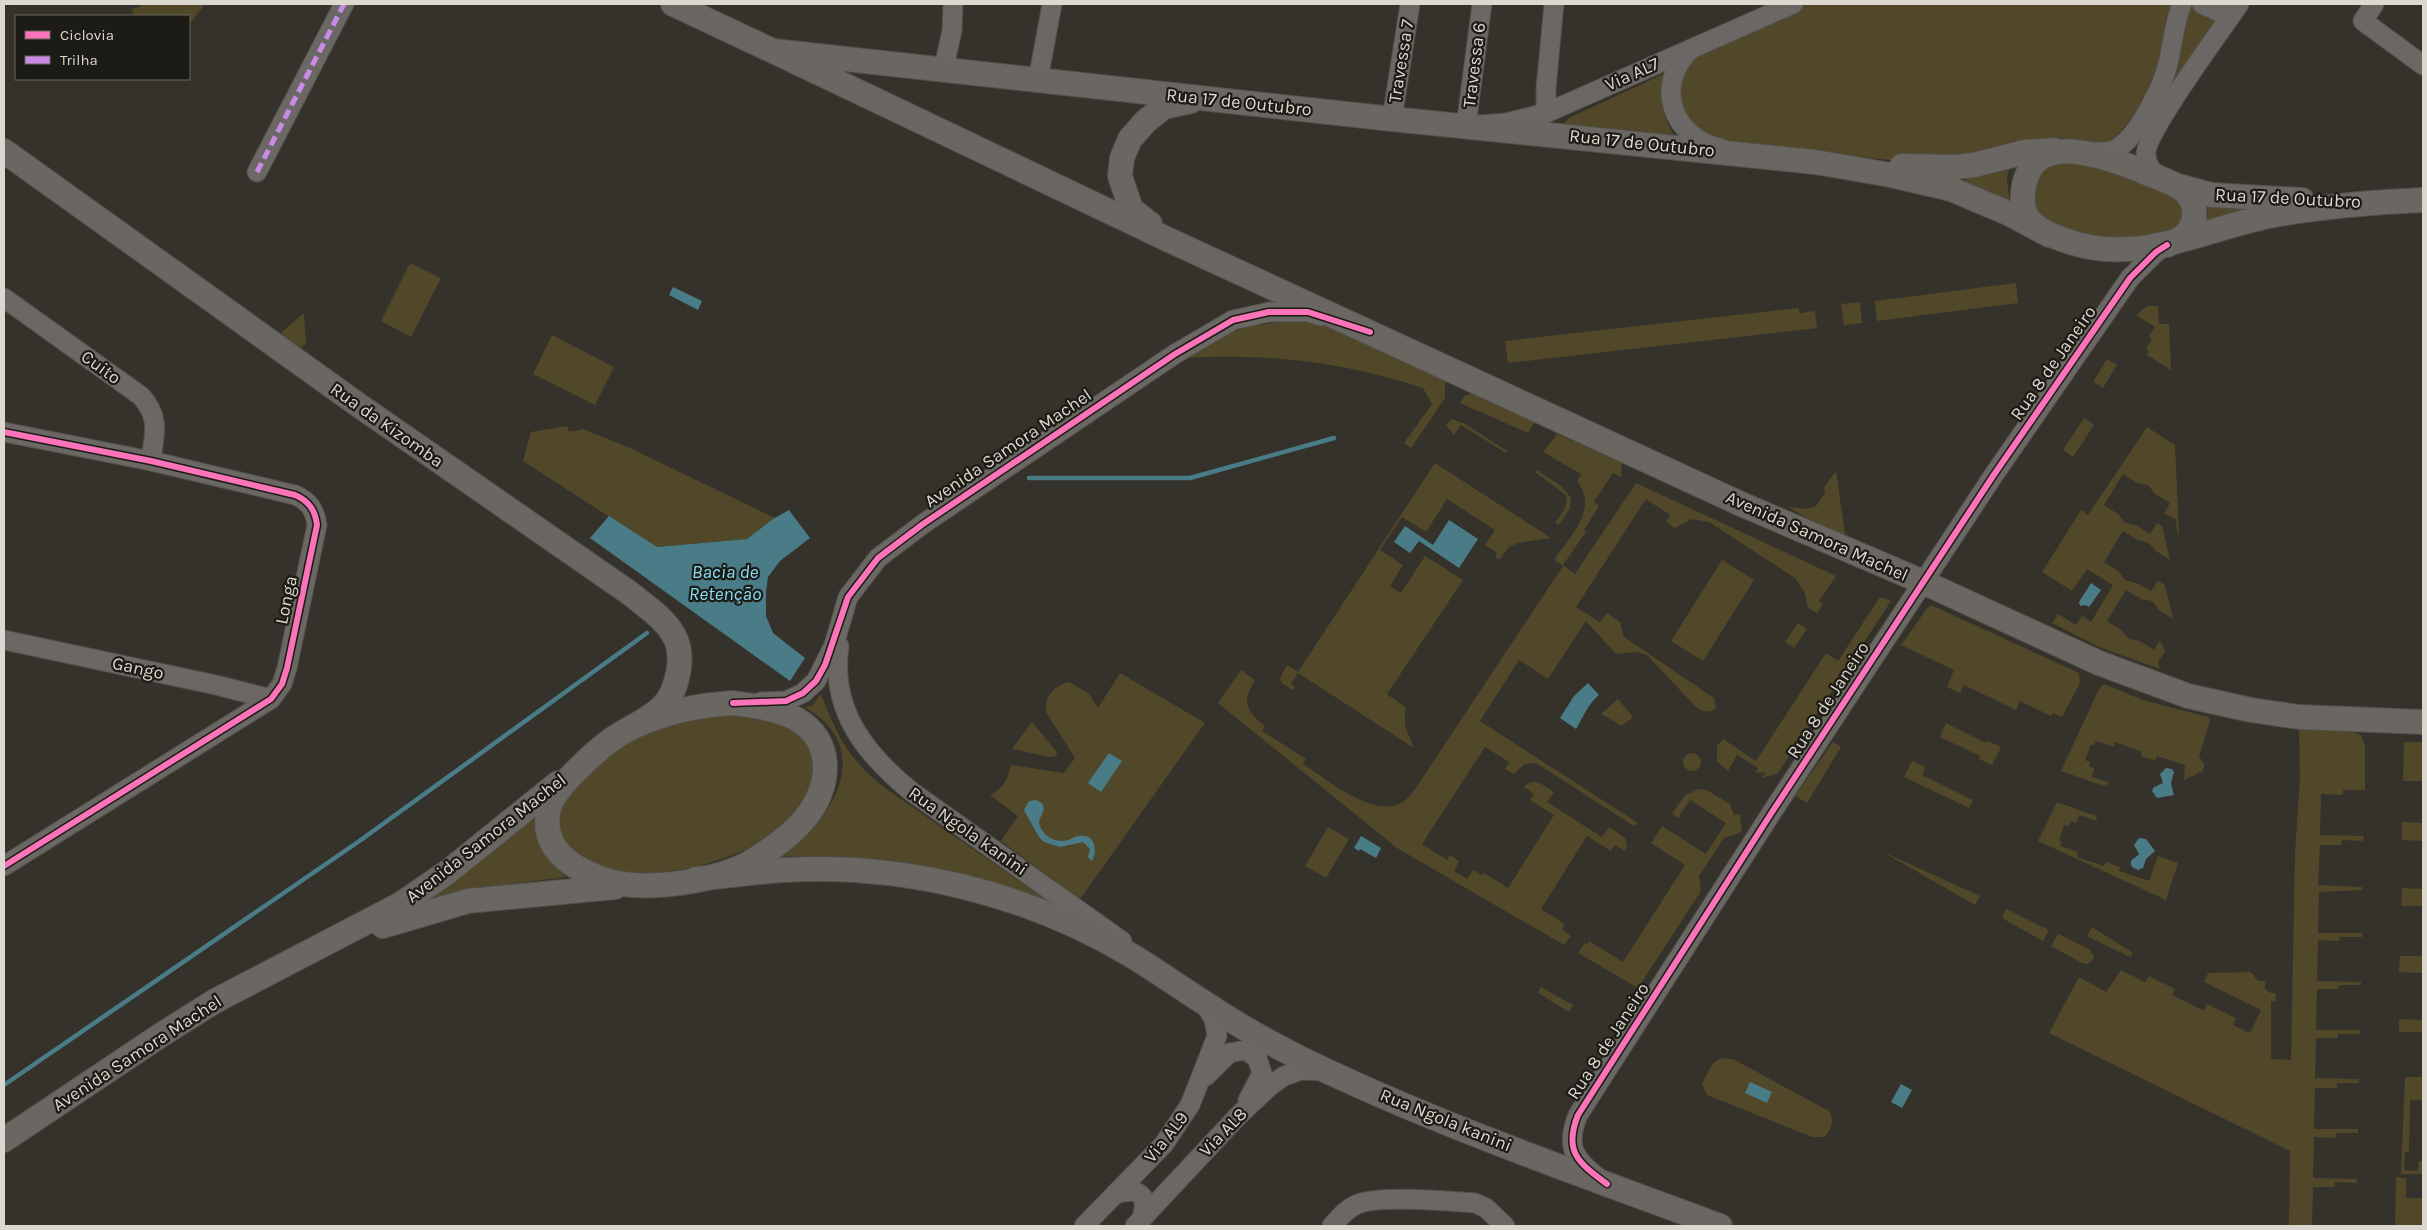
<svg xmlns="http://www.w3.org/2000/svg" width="2427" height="1230" viewBox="0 0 2427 1230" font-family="Karla,sans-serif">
<rect width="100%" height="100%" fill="#34322a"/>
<!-- green -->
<g fill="#514829">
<polygon points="141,4 205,4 189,25 189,16 134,16 132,9 142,6"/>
<path d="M1804,4H2172C2164,18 2165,29 2164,44C2160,76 2132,123 2109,144L2067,138H2051L1978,160L1907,162L1723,141L1705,136L1693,126L1678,101L1681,71L1703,48Z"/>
<polygon points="2187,4 2196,4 2222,17 2127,153 2171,85 2176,70"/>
<path d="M1668,72C1660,103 1660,115 1679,142L1557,128L1571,117Z"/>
<polygon points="2065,159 2135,176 2185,204 2184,225 2166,235 2105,240 2059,228 2036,213 2030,187 2042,166"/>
<polygon points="2009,168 2007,181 2010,204 1967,184 1965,181 1966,177"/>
<polygon points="2206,202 2318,203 2205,223 2208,213"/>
<polygon points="410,263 441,278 411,337 381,321"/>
<polygon points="2016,283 2018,303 1877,321 1875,301"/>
<polygon points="1860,302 1862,323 1844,325 1841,304"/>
<polygon points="2147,306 2158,306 2159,324 2169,324 2171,370 2147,355 2149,351 2146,349 2152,339 2149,336 2155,327 2136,315"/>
<polygon points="1798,308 1800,313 1815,311 1817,328 1508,363 1505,341"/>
<polygon points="304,313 306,344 297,350 281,335 282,332"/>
<path d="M1292,321L1333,326L1443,376L1445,382V398L1411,448L1404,443L1432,404L1423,388C1344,362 1267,353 1184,358L1218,337L1250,326Z"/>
<polygon points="552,335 614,367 595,405 533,374"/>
<polygon points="2107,359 2117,365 2103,388 2093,382"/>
<polygon points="1472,393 1476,394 1535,421 1528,433 1460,403 1465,396"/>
<polygon points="2084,418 2094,425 2073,457 2063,450"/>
<polygon points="1452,419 1465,424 1507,451 1506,453 1461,425 1454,435 1446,425"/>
<polygon points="567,426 569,432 583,429 630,448 775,518 747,539 656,547 523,461 531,432"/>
<polygon points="2147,427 2175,445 2179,533 2177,533 2176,519 2164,514 2170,503 2155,494 2148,485 2137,483 2123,474 2104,505 2118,514 2125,523 2136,525 2150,534 2157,523 2162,526 2170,560 2156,551 2149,543 2138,540 2123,531 2104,562 2118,571 2125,580 2136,583 2151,591 2158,581 2165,585 2173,619 2159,610 2152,601 2141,599 2126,590 2107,621 2121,630 2129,639 2140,641 2154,650 2160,640 2165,651 2158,662 2160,669 2099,647 2052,623 2058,614 2076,625 2082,616 2091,622 2113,585 2087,569 2072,591 2042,572 2081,510 2088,515"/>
<path d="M1557,434L1622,462L1621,477L1613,473L1594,502L1599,506L1584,530L1586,532L1563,565L1575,574L1636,483L1836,576L1819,601L1823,604L1817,613L1808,608L1805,593L1795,578L1709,522L1692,519L1675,528L1666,522L1670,515L1646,499L1576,607L1600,622L1607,613L1620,622L1624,637L1714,698L1716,708C1707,714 1703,712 1695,706L1647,655L1637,652L1616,654L1586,621L1548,679L1519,660L1480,721L1638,823L1634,826L1536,763L1525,764L1514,774L1505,769L1509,762L1485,747L1422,844L1447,860L1450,855L1459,861L1454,871L1467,879L1473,870L1482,875L1484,873L1508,888L1554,815L1530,800L1534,794L1524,787C1534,776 1544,786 1554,792L1547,802L1602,837L1609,827L1625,838L1627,846L1625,851L1615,845L1611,851L1587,836L1541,909L1565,924L1562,930L1571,936L1564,945L1397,848L1218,703L1241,670L1255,680C1242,702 1245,710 1265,726L1262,731L1306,759L1303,764C1327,779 1374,820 1403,802C1413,795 1420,781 1427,771L1563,566L1554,560C1570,536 1599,509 1577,481L1581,474L1543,452Z"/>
<polygon points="1435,463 1551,538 1518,543 1509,547 1499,560 1495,557 1497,553 1485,545 1495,530 1447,499 1426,532 1402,517 1380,550 1403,565 1390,586 1401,593 1425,556 1463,580 1387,694 1405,707 1405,726 1414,748 1298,673 1291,684 1295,687 1292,690 1282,683 1280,678 1287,665 1298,672"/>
<path d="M1537,470L1562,487L1571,498L1570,508L1559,525L1555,523C1561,514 1569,506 1566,495L1535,472Z"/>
<polygon points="1836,471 1846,541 1788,507 1806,509 1816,506 1825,493 1824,487"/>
<polygon points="1722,560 1754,580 1703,661 1671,641"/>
<polygon points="1880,597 1891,601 1778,773 1762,778 1766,772 1755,773 1758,768 1737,755 1728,771 1717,761 1717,746 1723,739 1756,761 1826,653 1838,661"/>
<polygon points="1931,605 2079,673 2080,683 2062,717 2053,713 2051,716 2020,701 2016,710 1964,685 1960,693 1947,687 1954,670 1901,645 1928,607"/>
<polygon points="1798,623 1807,629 1794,648 1785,642"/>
<path d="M1120,673L1205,723L1080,899L1001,841L1018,816L990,795C1003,789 1008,779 1011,765L1064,773L1075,758L1046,712C1044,696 1055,685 1070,682L1089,694L1098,708Z"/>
<polygon points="2104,684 2143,700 2208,717 2210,721 2199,756 2204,764 2203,771 2184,780 2185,765 2157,756 2155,761 2141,756 2142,752 2115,742 2114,747 2096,741 2094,745 2091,745 2085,760 2090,762 2089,767 2094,768 2092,777 2110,783 2104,786 2061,771 2099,689"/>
<path d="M821,694C838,738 848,758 885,788L1045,899C953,866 872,852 775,857C789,848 803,839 814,826C851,786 857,736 804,707L812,706Z"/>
<polygon points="1618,699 1633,717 1622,726 1601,714"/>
<path d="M729,713L772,717L811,743L816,779C804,799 792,818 773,833C729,866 627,891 579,856C571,850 562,844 558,834C555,827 557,815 556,807L601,754L684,717Z"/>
<polygon points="1032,722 1057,752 1056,756 1049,757 1012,749"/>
<polygon points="1946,723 1986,743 1988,741 2001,747 1992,765 1979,759 1980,756 1940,737"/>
<polygon points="2299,729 2350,731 2361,735 2365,745 2365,790 2343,790 2343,795 2321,794 2320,835 2364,836 2363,841 2342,840 2341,845 2320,845 2318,885 2362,887 2362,890 2319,892 2318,933 2362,933 2362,937 2340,937 2339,941 2318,940 2317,981 2361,982 2361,985 2339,985 2338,989 2317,989 2316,1030 2360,1030 2360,1034 2338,1034 2338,1038 2316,1038 2315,1078 2359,1079 2359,1083 2337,1083 2337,1088 2315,1088 2314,1129 2358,1129 2358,1133 2336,1133 2335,1138 2314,1137 2313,1178 2357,1179 2357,1183 2335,1182 2334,1187 2313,1187 2312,1226 2289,1226 2290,1151 2049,1033 2079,977 2106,992 2121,970 2145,982 2149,976 2175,989 2172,995 2204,1011 2207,1004 2236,1018 2233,1025 2250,1033 2261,1010 2204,982 2208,973 2251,972 2258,981 2265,981 2265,989 2271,993 2276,993 2275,1001 2271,1002 2271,1059 2291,1060 2295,853 2300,777"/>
<polygon points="1833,742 1841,747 1807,803 1795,796"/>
<polygon points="2404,742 2423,742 2423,781 2403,781"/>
<circle cx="1692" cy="762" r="9"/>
<polygon points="1912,761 1925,767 1922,775 1973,800 1969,808 1904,777"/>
<polygon points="1699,789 1707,790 1730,804 1734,815 1740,814 1742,832 1724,838 1699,876 1701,891 1638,988 1578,953 1585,943 1587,944 1589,941 1623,962 1685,865 1651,843 1662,826 1706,854 1726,823 1690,800 1678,818 1672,814 1685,795"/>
<polygon points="2057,802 2096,816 2097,821 2079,815 2076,823 2071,821 2069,826 2064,825 2059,840 2062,842 2060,846 2078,852 2077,857 2104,866 2106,862 2120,867 2119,871 2149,881 2158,856 2178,863 2166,900 2038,841"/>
<path d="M533,813C535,844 544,857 567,877C511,883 469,892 415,908Z"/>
<polygon points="2402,822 2423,823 2423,841 2402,840"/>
<polygon points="1328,827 1349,839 1326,878 1305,866"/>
<polygon points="1881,851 1980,896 1975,905"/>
<polygon points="2402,888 2423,889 2423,906 2401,906"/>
<polygon points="2006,909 2049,930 2043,941 2002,918"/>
<polygon points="2092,927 2133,953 2130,957 2087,936"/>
<polygon points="2058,934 2089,949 2094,956 2092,961 2088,964 2082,963 2051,946"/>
<polygon points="2400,956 2423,956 2423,973 2399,972"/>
<polygon points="1541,987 1573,1005 1569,1012 1538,993"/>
<polygon points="2399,1019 2423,1020 2423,1032 2399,1032"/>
<path d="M1724,1058L1733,1059L1829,1111C1834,1121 1833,1128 1824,1137H1812L1707,1095L1702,1084C1708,1073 1711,1060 1724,1058Z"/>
<polygon points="2405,1077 2423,1077 2423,1100 2410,1100 2409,1152 2405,1152 2404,1170 2418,1171 2419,1161 2423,1161 2423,1174 2401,1174"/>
<polygon points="2396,1177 2406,1178 2406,1198 2423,1198 2423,1226 2395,1226"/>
</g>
<!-- water -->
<g fill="#4a7c88">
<polygon points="673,287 702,301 698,310 669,295"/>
<polygon points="789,510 810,538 780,561 768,577 766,592 766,616 773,633 805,658 790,681 590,538 609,516 657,547 747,539 773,519"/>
<polygon points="1449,520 1478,539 1459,568 1419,541 1410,553 1394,542 1405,526 1433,545"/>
<polygon points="2091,583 2101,590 2089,607 2086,605 2080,606 2079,602"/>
<path d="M1588,683L1599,695C1587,705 1584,716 1576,729L1560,718L1574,696Z"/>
<polygon points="1109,753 1122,761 1101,792 1088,783"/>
<polygon points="2166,768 2172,769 2174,772 2171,783 2174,795 2157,798 2152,791 2154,787 2163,783 2160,774"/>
<path d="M1036,800L1042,803L1044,809L1039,821C1040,835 1055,844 1068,840C1072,839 1075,836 1079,836C1095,833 1098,851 1092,861L1088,857L1090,849L1083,842L1060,847L1044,842L1039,837L1024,810L1029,801Z"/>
<polygon points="1361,836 1381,848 1376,858 1360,849 1359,851 1354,848"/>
<path d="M2139,838L2146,839L2155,851L2146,859L2143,868L2138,870L2132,867C2128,859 2135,859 2139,854L2134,845Z"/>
<polygon points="1750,1082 1772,1092 1767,1103 1745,1093"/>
<polygon points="1901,1084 1912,1090 1902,1108 1891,1102"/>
</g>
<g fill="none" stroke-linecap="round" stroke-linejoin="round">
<!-- stream -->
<g stroke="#4a7c88" stroke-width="4.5">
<polyline points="1029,478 1190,478 1334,438"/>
<polyline points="4,1085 358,842 647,633"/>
</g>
<defs>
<g id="minor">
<polyline points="1482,4 1466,126 1506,123 1546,113 1793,4"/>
<polyline points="2202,4 2217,11 2238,4"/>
<polyline points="2374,4 2363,21 2423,65"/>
<path d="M1691,49C1654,84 1671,137 1720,148"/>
<polyline points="943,71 952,31 953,4"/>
<polyline points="1038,80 1052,4"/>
<polyline points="1546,113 1546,88 1554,4"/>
<polyline points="1392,119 1410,4"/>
<path d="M2091,152C2099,152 2107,153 2114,150C2136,141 2163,86 2168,63C2173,43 2174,23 2182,4"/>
<polyline points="257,172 344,4"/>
<path d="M2163,179C2154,174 2147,167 2146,156C2143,134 2224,27 2239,4"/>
<path d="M4,298L141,396C161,419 154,433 151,461"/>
<path d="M4,432L151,461L295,495C309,501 315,510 317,525L287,668L282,684L271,699L4,866"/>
<polyline points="4,640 216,685 271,699"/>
<path d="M839,646C830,710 865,754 912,792L1122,941"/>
<polyline points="761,702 786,701 803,693 816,681 834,645 848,597 878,558 923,524 1175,354 1233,320 1269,312 1308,312 1321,316"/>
<polyline points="1206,1076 1229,1053 1246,1050 1257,1058 1262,1073 1248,1100"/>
<path d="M1600,1179C1574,1159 1565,1147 1578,1115L1774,809L1993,476L2130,278L2156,252L2167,245"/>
<path d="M1115,1194C1140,1187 1150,1195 1141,1220"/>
<polyline points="1084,1226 1164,1144 1190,1105 1217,1036 1214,1019 1204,1003"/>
<polyline points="1135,1226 1238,1116 1270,1086 1284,1076 1301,1070 1325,1071"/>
<path d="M1332,1226C1339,1218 1347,1208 1358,1204C1379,1195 1450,1201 1475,1203L1486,1208L1505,1226"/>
</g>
<g id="major">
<polyline points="673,4 773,51 1392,119 1815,162 1891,175 1951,189 2010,214 2049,235"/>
<polyline points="773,51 1169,240 1741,504 1923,582 2099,663 2188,696 2251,710 2299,717 2423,722"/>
<path d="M4,151L357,404L631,594C645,606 663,617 673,634C686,654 678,693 660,709C652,716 641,722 631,728"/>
<polyline points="1902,166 1956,167 1974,165 2025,152 2054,150"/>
<polyline points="2175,185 2212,195 2302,200"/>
<polyline points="1150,224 1131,209 1120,176 1122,158 1130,139 1146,121 1164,107 1191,101"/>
<path d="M2167,245C2173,242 2181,239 2186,234C2198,221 2197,201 2183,190C2172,181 2155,177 2142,171C2115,160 2050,134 2030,169C2022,184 2018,208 2031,222C2041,232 2053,236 2067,241C2141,267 2208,226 2280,214C2327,206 2376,202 2423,200"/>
<path d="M733,703C751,706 771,707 788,715C831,733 834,777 810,812C795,833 771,850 749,863C716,881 650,891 613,882C577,872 536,850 550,805C555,791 570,777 580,767C595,752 612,737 631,728C664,712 697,705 733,703Z"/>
<path d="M696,879C725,876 754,872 784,870C903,863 1026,893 1129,954C1154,969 1178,986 1203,1002C1242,1028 1285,1052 1329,1072C1455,1131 1589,1177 1720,1226"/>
<polyline points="383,926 468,901 615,887"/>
<polyline points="4,1140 161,1035 215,1001 401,904 449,871 558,783"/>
</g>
</defs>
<!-- minor casing -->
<use href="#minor" stroke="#514f49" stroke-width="21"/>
<!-- major casing -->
<use href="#major" stroke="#514f49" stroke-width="26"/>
<!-- minor -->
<use href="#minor" stroke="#6a6764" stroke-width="19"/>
<!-- major -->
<use href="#major" stroke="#6a6762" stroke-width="24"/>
<!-- quiet -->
<polyline stroke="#ca8be6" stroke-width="5" stroke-dasharray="10 5" stroke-linecap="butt" points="257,172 344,4"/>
<defs>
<g id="cycleway">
<path d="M4,432L151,461L295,495C309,501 315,510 317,525L287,668L282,684L271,699L4,866"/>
<polyline points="733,703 786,701 803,693 816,681 825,665 848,597 878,558 923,524 1175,354 1233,320 1269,312 1308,312 1370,332"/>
<path d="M1607,1184C1579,1163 1563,1152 1578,1115L1774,809L1993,476L2130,278L2156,252L2167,245"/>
</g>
</defs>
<!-- cycleway casing -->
<use href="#cycleway" stroke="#1d1b15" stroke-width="9"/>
<!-- cycleway -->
<use href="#cycleway" stroke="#fb73b8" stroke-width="6"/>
</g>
<g text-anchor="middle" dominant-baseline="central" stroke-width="4.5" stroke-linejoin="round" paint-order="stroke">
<!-- street labels -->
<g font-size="18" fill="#dad8cf" stroke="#1d1b15">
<text transform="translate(1401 61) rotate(-81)">Travessa 7</text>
<text transform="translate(1474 65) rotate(-83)">Travessa 6</text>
<text transform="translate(1632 74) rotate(-24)">Via AL7</text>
<text transform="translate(1239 102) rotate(6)">Rua 17 de Outubro</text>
<text transform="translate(1642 143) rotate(6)">Rua 17 de Outubro</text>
<text transform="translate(2288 198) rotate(3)">Rua 17 de Outubro</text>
<text transform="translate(2053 363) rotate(-55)">Rua 8 de Janeiro</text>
<text transform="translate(101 367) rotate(36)">Cuito</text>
<text transform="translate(387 425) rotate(35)">Rua da Kizomba</text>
<text transform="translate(1008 448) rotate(-34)">Avenida Samora Machel</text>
<text transform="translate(1817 536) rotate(24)">Avenida Samora Machel</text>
<text transform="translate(286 600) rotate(-78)">Longa</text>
<text transform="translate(138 668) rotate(12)">Gango</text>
<text transform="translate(1828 700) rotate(-57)">Rua 8 de Janeiro</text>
<text transform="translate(968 831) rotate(35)">Rua Ngola kanini</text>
<text transform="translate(486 838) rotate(-38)">Avenida Samora Machel</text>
<text transform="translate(1608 1041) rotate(-57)">Rua 8 de Janeiro</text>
<text transform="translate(137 1053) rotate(-33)">Avenida Samora Machel</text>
<text transform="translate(1446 1120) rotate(22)">Rua Ngola kanini</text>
<text transform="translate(1223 1132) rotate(-46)">Via AL8</text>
<text transform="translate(1166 1137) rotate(-52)">Via AL9</text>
</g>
<!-- water labels -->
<g font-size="19" font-style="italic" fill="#85def6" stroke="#1d1b15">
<text x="725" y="572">Bacia de<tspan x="725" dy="22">Retenção</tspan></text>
</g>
</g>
<!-- border -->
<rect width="2427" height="1230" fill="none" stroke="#dad8cf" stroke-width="10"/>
<!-- legend -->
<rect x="15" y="15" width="175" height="65" fill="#1d1b15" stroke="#69675f"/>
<rect x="25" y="31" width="25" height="8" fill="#fb73b8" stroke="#69675f"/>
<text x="60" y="40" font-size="15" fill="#dad8cf">Ciclovia</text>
<rect x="25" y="56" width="25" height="8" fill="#ca8be6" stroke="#69675f"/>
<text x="60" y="65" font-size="15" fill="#dad8cf">Trilha</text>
</svg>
